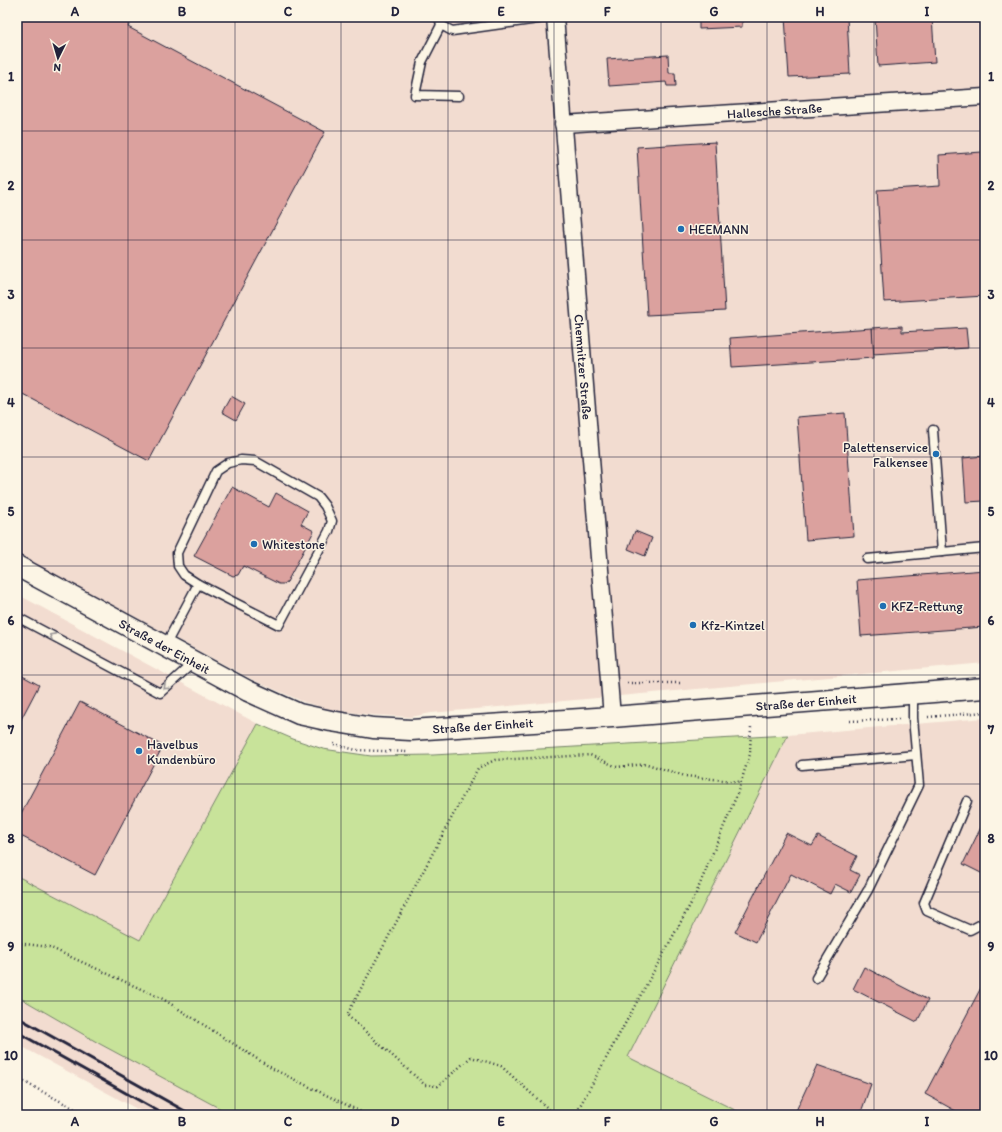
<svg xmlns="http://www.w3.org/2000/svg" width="1002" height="1132" viewBox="0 0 1002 1132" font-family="Itim,sans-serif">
<rect width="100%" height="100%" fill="#fcf5e5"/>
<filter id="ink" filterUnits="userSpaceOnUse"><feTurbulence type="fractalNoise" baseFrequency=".025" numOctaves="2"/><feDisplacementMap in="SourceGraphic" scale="8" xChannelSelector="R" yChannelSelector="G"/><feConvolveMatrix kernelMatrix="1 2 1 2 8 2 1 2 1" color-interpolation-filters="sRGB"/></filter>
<g filter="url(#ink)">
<!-- built -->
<g fill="#f2dcd0">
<polygon points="17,17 985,17 985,663 431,713 411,717 373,715 332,710 304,702 255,681 17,554"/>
<polygon points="17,594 258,724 140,941 17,876"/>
<polygon points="985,718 985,1115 745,1115 628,1057 788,735"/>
<polygon points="17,996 100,1044 233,1115 148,1115 17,1044"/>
</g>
<!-- green -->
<polygon fill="#c8e39a" stroke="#75826a" points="258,724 293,739 323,749 371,756 433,755 788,735 628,1057 745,1115 232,1115 100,1044 17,996 17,876 140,940"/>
<!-- building -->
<g fill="#dba19e" stroke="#22223b">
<polygon points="17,17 134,17 128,27 325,132 149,461 17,391"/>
<polygon points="699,17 742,17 742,27 699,29"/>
<polygon points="785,17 847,17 850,74 789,77"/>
<polygon points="875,17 932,17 935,62 878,66"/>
<polygon points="668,55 669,73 675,73 676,86 667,86 666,82 609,86 607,59"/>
<polygon points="715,142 725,311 647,315 637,147"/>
<polygon points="982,152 984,183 985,183 985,296 884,302 877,190 940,186 939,155"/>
<polygon points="902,326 902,332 966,328 968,348 873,354 872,328"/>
<polygon points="872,328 874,358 732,367 730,338"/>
<polygon points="231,396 245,404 236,420 222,412"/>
<polygon points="845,413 854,536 806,540 797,417"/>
<polygon points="985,456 985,501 966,502 963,458"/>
<polygon points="232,487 269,507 276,493 308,511 301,524 314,531 287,582 284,584 279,584 243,566 238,575 233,576 194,556"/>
<polygon points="635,531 652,538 645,556 628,549"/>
<polygon points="985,570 985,627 861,636 857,580"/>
<polygon points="17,673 39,685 17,727"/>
<polygon points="80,702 163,746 95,875 17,834 17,821"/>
<polygon points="985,819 985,875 963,864"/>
<polygon points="786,833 812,846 818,836 857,856 850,870 860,875 851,892 835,884 830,894 791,874 756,942 735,932"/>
<polygon points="864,967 928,1000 917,1022 853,989"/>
<polygon points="985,980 985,1115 963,1115 925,1094"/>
<polygon points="817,1065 871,1084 860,1115 794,1115"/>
</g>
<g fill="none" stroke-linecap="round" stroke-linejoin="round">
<defs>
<g id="service">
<polyline points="439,17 441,25 452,31 552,17"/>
<polyline points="441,25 422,62 415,95 459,96"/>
<polyline points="933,430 942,552"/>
<polygon points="241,460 255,461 318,497 325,506 332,521 329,531 279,625 198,584 184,575 178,566 177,553 216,471 228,463"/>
<polyline points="867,559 985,548"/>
<polyline points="17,617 160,693 194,662"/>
<polyline points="165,646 198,584"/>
<polyline points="802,765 916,755"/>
<polyline points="967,801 924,903 927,911 970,930 985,922"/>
<polyline points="816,978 868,890 919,785 913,718 913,694"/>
</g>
<g id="minor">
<path id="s1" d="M555,17L612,717"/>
<path id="s2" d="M563,124L985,97"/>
</g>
<g id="tertiary">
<path id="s3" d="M17,566L248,691L299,714L331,721L373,728L411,730L612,717L985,688"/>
</g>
</defs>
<!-- service casing -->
<use href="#service" stroke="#22223b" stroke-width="11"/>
<!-- minor casing -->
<use href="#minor" stroke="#22223b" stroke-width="19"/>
<!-- tertiary casing -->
<use href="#tertiary" stroke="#22223b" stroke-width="23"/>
<!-- path -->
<g stroke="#22223b" stroke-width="2.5" stroke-dasharray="1 3" stroke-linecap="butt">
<polyline points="627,683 681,683"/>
<polyline points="928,717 985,712"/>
<polyline points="850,721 899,719"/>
<polyline points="334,744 356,750 408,752"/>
<polyline points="17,943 49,947 163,999 273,1069 367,1115"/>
<polyline points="17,1078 86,1115"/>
<polyline points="555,1115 501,1066 471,1057 438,1086 425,1085 347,1015 478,768 495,760 590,755 617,767 647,764 685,776 741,782"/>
<polyline points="575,1115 695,896 736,797 750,754 751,726"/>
</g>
<!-- service -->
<use href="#service" stroke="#fcf5e5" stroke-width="8"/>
<!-- minor -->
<use href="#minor" stroke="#fcf5e5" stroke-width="16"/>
<!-- tertiary -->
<use href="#tertiary" stroke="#fcf5e5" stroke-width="20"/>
<!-- rail -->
<g stroke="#22223b" stroke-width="3">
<polyline points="17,1017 192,1115"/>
<polyline points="17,1032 165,1115"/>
</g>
</g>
<!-- one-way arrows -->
<defs><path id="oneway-chevron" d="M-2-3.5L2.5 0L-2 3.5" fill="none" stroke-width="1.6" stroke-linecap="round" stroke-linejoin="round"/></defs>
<g stroke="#9a9698">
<use href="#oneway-chevron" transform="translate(52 636) rotate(-152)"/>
<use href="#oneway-chevron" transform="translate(166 687) rotate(138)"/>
</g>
</g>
<!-- grid -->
<path fill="none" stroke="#22223b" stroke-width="1" stroke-opacity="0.55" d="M128,17V1115M235,17V1115M341,17V1115M448,17V1115M554,17V1115M661,17V1115M767,17V1115M874,17V1115M17,131H985M17,240H985M17,348H985M17,457H985M17,566H985M17,675H985M17,784H985M17,892H985M17,1001H985"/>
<!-- markers -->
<g fill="#1f6fb2" stroke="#fcf5e5" stroke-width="1.5">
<circle cx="681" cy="229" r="4"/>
<circle cx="936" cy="454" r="4"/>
<circle cx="254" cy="544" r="4"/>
<circle cx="883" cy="606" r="4"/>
<circle cx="693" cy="625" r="4"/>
<circle cx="139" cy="751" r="4"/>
</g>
<g text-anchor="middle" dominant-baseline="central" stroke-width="3" stroke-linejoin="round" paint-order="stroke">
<!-- street labels -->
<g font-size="13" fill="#22223b" stroke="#fcf5e5">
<text stroke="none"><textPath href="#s2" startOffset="212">Hallesche Straße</textPath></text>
<text stroke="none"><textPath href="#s1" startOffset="351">Chemnitzer Straße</textPath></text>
<text stroke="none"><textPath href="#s3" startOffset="168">Straße der Einheit</textPath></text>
<text stroke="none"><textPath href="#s3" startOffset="828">Straße der Einheit</textPath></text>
<text stroke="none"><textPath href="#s3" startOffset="504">Straße der Einheit</textPath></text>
</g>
<!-- poi labels -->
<g font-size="13" fill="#22223b" stroke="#fcf5e5" text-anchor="start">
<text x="689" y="229">HEEMANN</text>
<text x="928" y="447" text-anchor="end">Palettenservice<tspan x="928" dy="15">Falkensee</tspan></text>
<text x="262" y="544">Whitestone</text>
<text x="891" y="606">KFZ-Rettung</text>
<text x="701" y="625">Kfz-Kintzel</text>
<text x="147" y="744">Havelbus<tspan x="147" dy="15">Kundenbüro</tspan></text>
</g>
</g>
<!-- margin -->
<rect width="1002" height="1132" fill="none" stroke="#fcf5e5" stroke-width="44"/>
<!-- north arrow -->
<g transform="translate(58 58) rotate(185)" stroke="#fcf5e5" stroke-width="3" paint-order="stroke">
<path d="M0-3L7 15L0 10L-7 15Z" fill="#22223b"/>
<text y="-6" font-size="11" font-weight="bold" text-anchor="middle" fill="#22223b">N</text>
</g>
<rect x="22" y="22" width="958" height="1088" fill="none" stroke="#22223b" stroke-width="1.5"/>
<g font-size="13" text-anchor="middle" font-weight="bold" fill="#22223b">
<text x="75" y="16">A</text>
<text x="182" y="16">B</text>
<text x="288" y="16">C</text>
<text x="395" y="16">D</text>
<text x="501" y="16">E</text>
<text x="607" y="16">F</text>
<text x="714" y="16">G</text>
<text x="820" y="16">H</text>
<text x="927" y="16">I</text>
<text x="11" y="81">1</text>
<text x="991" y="81">1</text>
<text x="11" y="190">2</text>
<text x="991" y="190">2</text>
<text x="11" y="299">3</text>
<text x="991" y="299">3</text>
<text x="11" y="407">4</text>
<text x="991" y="407">4</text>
<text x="11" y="516">5</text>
<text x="991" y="516">5</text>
<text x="11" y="625">6</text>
<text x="991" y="625">6</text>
<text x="11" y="734">7</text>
<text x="991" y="734">7</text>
<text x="11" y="843">8</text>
<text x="991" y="843">8</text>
<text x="11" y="951">9</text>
<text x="991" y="951">9</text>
<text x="11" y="1060">10</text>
<text x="991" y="1060">10</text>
<text x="75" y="1126">A</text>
<text x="182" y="1126">B</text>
<text x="288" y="1126">C</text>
<text x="395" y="1126">D</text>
<text x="501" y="1126">E</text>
<text x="607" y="1126">F</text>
<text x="714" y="1126">G</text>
<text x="820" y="1126">H</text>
<text x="927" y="1126">I</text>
</g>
</svg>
